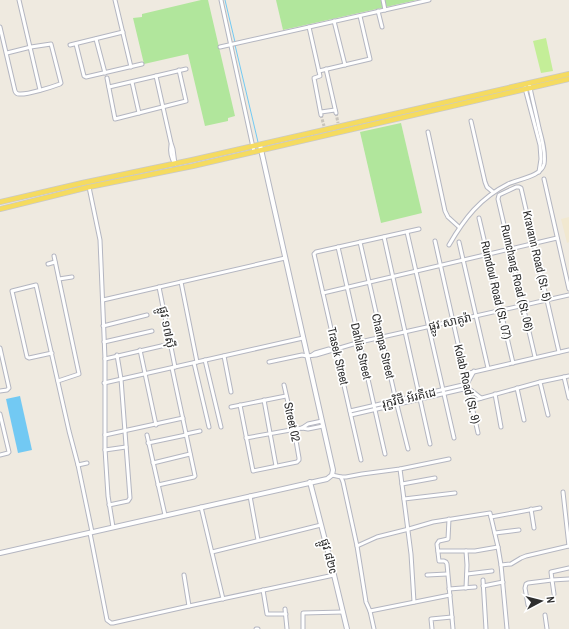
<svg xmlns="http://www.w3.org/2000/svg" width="569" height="629" viewBox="0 0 569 629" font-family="'Archivo Narrow','Noto Sans Khmer',sans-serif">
<rect width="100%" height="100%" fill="#efeae0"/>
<!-- education -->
<polygon fill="#f1e8d0" points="569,217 569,242 567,243 561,219"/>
<!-- green -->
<g fill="#b1e69c">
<polygon points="201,0 208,0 235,116 228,118 228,121 205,126 188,54 144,64 133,18 142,17 142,14"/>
<polygon points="276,0 417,0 283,30"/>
<polygon points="401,123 422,213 381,223 360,132"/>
</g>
<!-- pitch -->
<polygon fill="#c4ee98" points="546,38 553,71 541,73 533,41"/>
<!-- water -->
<polygon fill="#72c9f3" points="20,396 32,450 18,453 6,399"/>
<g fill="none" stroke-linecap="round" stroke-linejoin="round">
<!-- stream -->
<g stroke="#72c9f3" stroke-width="1">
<polyline points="225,0 235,42"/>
<polyline points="235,45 258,142"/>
</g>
<!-- street-tunnel -->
<g stroke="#c8c4bc" stroke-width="3" stroke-dasharray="3 1.5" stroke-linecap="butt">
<polyline points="336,113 338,123"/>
<polyline points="321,115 324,126"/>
</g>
<defs>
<g id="street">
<polyline points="19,0 40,90"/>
<polyline points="115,0 131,67"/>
<polyline points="221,0 254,152"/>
<polyline points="383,0 385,10"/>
<polyline points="378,11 382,27"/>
<polyline points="334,21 345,65"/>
<path d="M0,27L15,91C16,93 16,94 19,94C27,95 52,87 60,84L61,83L51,44L31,47L7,53"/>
<polyline points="309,27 320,76 314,78 321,115"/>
<polyline points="96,39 105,73"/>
<polyline points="76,44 84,76 86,77 142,64"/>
<polyline points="70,45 123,32"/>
<polyline points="220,47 429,0"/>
<polyline points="326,69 336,113"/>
<polyline points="319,71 370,59 360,16"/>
<polyline points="156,76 171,143 173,149 175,164"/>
<polyline points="107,78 115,119 186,101 179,70"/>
<polyline points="132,82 139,113"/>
<polyline points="109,87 186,69"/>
<polyline points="525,88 540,145 541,159 539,172"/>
<polyline points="321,112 335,110"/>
<polyline points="471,121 485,182 487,187 493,192"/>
<polyline points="428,132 445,211 448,217 459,227"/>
<path d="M171,145C170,151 171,158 175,164"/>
<polyline points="544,179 569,289"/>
<polyline points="89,187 100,240 105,359 105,449 108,496 113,527"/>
<polyline points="479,218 513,363"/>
<polyline points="407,232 454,438"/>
<polyline points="384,237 430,444"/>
<polyline points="435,241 478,433"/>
<polyline points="360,242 397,405 408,449"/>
<polyline points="459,242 488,368"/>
<path d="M449,245C464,219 480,198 508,184C518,179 541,177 544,164C546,153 542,139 539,128C536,113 532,98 529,83"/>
<polyline points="338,247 385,454"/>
<polyline points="54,256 79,374 58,381"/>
<polyline points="48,264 55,262"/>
<polyline points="59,279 72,277"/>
<polyline points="181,282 197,362"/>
<polyline points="159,287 175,367"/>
<polyline points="323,293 557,238"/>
<polyline points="103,300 285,258"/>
<polyline points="103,326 147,315"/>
<polyline points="104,342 152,331"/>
<polyline points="0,348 9,388 7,390 0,391"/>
<polyline points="140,350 156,425"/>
<polyline points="52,353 29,358 27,357 12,291 36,285 69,431 78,465 92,532"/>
<polyline points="312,355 315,353 329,349 331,350"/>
<polyline points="224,356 231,392"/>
<polyline points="535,357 498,199 499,195 516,187 519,187 521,188 559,352"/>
<polyline points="105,359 170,344"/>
<polyline points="205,360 221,427"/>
<polyline points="269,362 302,355 307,356 316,355 360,342 569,295"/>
<polyline points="194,363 209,427"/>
<polyline points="465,374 569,350"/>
<polyline points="564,377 569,398"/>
<polyline points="540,382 548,415"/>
<polyline points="104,383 303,338"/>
<polyline points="517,388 524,420"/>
<polyline points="495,394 501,427"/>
<polyline points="264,400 276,466"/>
<polyline points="471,401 540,382 569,376"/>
<polyline points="240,405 253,471 297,462 299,460 299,458 294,429 284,385"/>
<polyline points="231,407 286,396"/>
<polyline points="350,411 467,384 474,371"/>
<polyline points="0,414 9,452 8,453 0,455"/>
<polyline points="351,415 468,388 481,398"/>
<polyline points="302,428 308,424 322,421"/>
<polyline points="186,434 200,431"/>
<polyline points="105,435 183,418"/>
<polyline points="147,435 165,515"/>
<polyline points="246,438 302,428 308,429 323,426"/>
<polyline points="148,443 186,435"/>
<polyline points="105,450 126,447"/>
<polyline points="361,460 314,254 316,252 419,229"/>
<polyline points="153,463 190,454"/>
<polyline points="78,465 87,463"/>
<polyline points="400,469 411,554 414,602"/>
<polyline points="332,475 341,477 346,477 362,474 400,469 449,459"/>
<polyline points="341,477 343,482 357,546 366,602 370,611 374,629"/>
<polyline points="402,484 435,478"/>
<polyline points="158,485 194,477 195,476 172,368"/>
<polyline points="563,492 569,546"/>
<polyline points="250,496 258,540"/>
<polyline points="404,499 455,493"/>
<polyline points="109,505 128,501 130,498 121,379 117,355"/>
<polyline points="201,507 223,599"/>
<polyline points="531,509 534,528"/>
<polyline points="491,517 540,508"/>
<polyline points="449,519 448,539 439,541 437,544 439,561 444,561 446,562 447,564 453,629"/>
<polyline points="90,533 107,620 111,623 113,623 189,606 334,575"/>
<polyline points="495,533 519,530"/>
<polyline points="357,546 377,537 409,529 433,522 490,513 498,547 501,565 507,629"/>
<polyline points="438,551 475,551 498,547"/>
<polyline points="212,552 321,525"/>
<polyline points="501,565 511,564 521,558 526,556 569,546"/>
<polyline points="467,574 492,571"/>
<polyline points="184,575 189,606"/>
<polyline points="427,575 447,574"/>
<polyline points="483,580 486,629"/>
<polyline points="483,586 503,582"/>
<polyline points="466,588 467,565 466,551"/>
<polyline points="449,589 475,587"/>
<polyline points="263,590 267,614 286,614"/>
<polyline points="554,594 552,580 569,579"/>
<polyline points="528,605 525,588 526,584 528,583 552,580 551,572 569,568"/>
<polyline points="285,609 287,629"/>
<polyline points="370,611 450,595"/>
<polyline points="545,615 547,629"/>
<polyline points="256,629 258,629"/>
<polyline points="303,629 303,613 343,612"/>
<polyline points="432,629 431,619 452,617"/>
</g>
<g id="secondary">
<polyline points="310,482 334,575 347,629"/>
<polyline points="0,553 327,479 332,475 333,470 260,145"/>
</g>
<g id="primary">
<polyline points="0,202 82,183 192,160 569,74"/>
<polyline points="0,209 89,187 193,166 569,79"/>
</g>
</defs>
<!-- street casing -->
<use href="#street" stroke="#b4b6c1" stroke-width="5"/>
<!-- secondary casing -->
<use href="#secondary" stroke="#b4b6c1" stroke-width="6"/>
<!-- primary casing -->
<use href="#primary" stroke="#c9c9c9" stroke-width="6"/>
<!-- street -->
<use href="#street" stroke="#fff" stroke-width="3"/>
<!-- secondary -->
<use href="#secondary" stroke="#fff" stroke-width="4"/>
<!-- primary -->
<use href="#primary" stroke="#f5db60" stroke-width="4.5"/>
</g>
<g text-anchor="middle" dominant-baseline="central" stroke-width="3.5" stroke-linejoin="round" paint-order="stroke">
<!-- street labels -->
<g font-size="12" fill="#2e2e2e" stroke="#fff">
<text transform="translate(537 256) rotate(77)">Kravann Road (St. 5)</text>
<text transform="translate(517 278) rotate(77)">Rumchang Road (St. 06)</text>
<text transform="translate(496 290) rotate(77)">Rumdoul Road (St. 07)</text>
<text transform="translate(450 322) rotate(-13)">ផ្លូវ សាគូរ៉ា</text>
<text transform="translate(167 327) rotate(79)">ផ្លូវ ១៧ស៊ី</text>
<text transform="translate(383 346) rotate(77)">Champa Street</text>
<text transform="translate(361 351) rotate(77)">Dahlia Street</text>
<text transform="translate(338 356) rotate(77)">Trasek Street</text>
<text transform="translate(467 384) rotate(77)">Kolab Road (St. 9)</text>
<text transform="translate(409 398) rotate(-13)">រុក្ខវិថី អ័រគីដេ</text>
<text transform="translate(292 422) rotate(78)">Street 02</text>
<text transform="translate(329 556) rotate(75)">ផ្លូវ ៨២c</text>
</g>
</g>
<!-- north arrow -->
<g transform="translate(541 601) rotate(83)" stroke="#ffffff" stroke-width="3" paint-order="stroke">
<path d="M0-3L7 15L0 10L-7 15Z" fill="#2e2e2e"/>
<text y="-6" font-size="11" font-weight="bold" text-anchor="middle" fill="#2e2e2e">N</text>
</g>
</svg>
